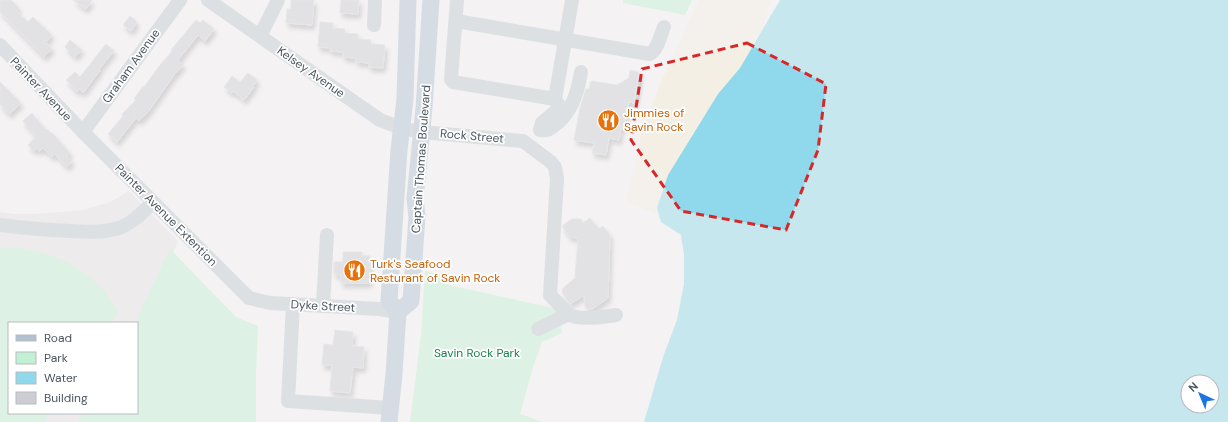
<svg xmlns="http://www.w3.org/2000/svg" width="1228" height="422" viewBox="0 0 1228 422" font-family="'DM Sans',sans-serif">
<defs>
<filter id="shadow"><feDropShadow dx="2.5" dy="4.5" stdDeviation="2" flood-color="#0004"/></filter>
</defs>
<rect width="100%" height="100%" fill="#f4f2f2"/>
<!-- education -->
<polygon fill="#e5e3e4" points="129,191 178,241 163,278 137,323 9,323 9,413 84,413 79,422 0,422 0,212 15,214 36,214 83,210 110,202"/>
<!-- green -->
<g fill="#c2f0d4">
<polygon points="623,0 692,0 685,15 623,3"/>
<path d="M7,247C54,250 94,269 118,311L111,323H9V413H50L44,422H0V248Z"/>
<polygon points="170,249 236,317 258,326 256,373 256,422 78,422 84,413 137,413 137,323 135,323"/>
<polygon points="425,271 441,275 440,283 557,309 562,333 542,342 534,364 520,414 543,422 410,422 421,335"/>
</g>
<!-- sand -->
<polygon fill="#f4efe4" points="699,0 770,0 758,48 665,217 626,202 642,131 660,84"/>
<!-- water -->
<path fill="#90d9ec" fill-rule="evenodd" d="M780,0H1228V422H644L663,357L677,320L684,284V255L681,235L661,222L657,208L668,175L718,94L740,68ZM1188,382H1212V406H1188Z"/>
<!-- building -->
<g fill="#ccced4" stroke="#d6d8dd" filter="url(#shadow)">
<polygon points="0,0 11,0 19,8 16,11 28,22 33,17 52,35 46,42 52,49 44,57 0,12"/>
<polygon points="73,0 92,0 86,9"/>
<polygon points="291,0 314,0 312,25 286,23 287,9 291,9"/>
<polygon points="341,0 359,0 358,14 340,13"/>
<polygon points="130,16 137,22 131,31 123,25"/>
<polygon points="196,20 200,23 203,20 214,29 205,41 198,35 178,60 183,65 174,75 148,112 139,121 136,118 117,142 108,134 123,116 122,114 136,100 134,99 143,86 144,87 160,65 172,51 171,50"/>
<polygon points="320,22 333,23 332,28 345,29 345,33 358,34 358,39 371,40 371,44 385,45 383,68 369,67 369,63 356,62 356,58 343,57 343,52 330,51 331,48 318,47"/>
<polygon points="70,40 82,50 75,57 65,47"/>
<polygon points="106,44 114,51 99,69 100,70 83,93 80,89 77,92 66,80 75,72 80,77"/>
<polygon points="630,70 639,72 634,103 629,102 624,128 621,128 619,140 609,138 606,155 592,153 594,143 574,140 580,108 586,89 589,89 591,81 617,85 629,78"/>
<polygon points="248,73 257,80 253,86 254,87 244,100 233,91 232,93 224,87 232,76 240,82"/>
<polygon points="0,82 21,103 9,114 0,104"/>
<polygon points="32,113 46,130 47,129 55,136 70,153 67,156 72,161 67,167 55,154 52,157 43,148 40,151 36,148 34,151 28,145 36,136 23,121"/>
<polygon points="590,218 599,229 603,226 610,235 608,298 592,309 588,309 585,306 584,295 570,304 563,294 562,289 575,278 578,238 570,237 563,228 563,225 572,219 581,219 583,223"/>
<polygon points="343,252 362,252 362,256 370,256 369,283 341,283 341,275 334,274 334,262 343,262"/>
<polygon points="335,330 353,332 352,346 364,347 363,368 353,367 350,393 330,391 332,365 322,365 324,344 333,345"/>
</g>
<g fill="none" stroke-linecap="round" stroke-linejoin="round">
<!-- minor -->
<g stroke="#c0c9d0" stroke-width="14">
<path d="M208,0L380,120L401,128L421,132L523,141L551,162L555,167L557,179L550,295C556,301 562,308 568,314C578,321 604,317 616,315"/>
<polyline points="457,0 451,79 453,82 555,99"/>
<path d="M456,21L650,54C658,49 660,36 664,27"/>
<polyline points="374,25 375,0"/>
<polyline points="260,36 278,0"/>
<polyline points="0,45 83,132 249,298 270,303 379,309 398,312"/>
<path d="M560,108L542,123L540,130C547,131 550,129 555,125C572,113 578,92 581,72"/>
<polyline points="565,115 555,99 572,0"/>
<polyline points="83,132 180,0"/>
<path d="M0,225C23,228 47,230 70,231C87,232 103,233 119,228C133,223 143,212 153,202"/>
<polyline points="293,304 288,401 390,408"/>
<polyline points="323,306 327,235"/>
<polyline points="538,329 569,314"/>
</g>
<!-- major -->
<g stroke="#b2c1d0" stroke-width="17">
<polyline points="398,312 411,301 417,217 415,198 424,108 431,0"/>
<polyline points="389,422 394,374 398,312 389,301 399,150 405,99 408,0"/>
</g>
</g>
<!-- marked area -->
<path d="M0 0H1228V422H0ZM747,43L826,84L818,150L786,230L681,211L631,140L642,69Z" fill="#f4f2f2" fill-opacity=".55" fill-rule="evenodd"/>
<path fill="none" stroke="#d62828" stroke-width="3" stroke-dasharray="8 5" stroke-linejoin="round" d="M747,43L826,84L818,150L786,230L681,211L631,140L642,69Z"/>
<!-- icons -->
<defs>
<symbol id="restaurant-disc" viewBox="-11 -11 22 22"><circle r="9.5" fill="#e8710a" stroke="#fff"/><path d="M-5-6h1v4h1v-4h1v4h1v-4h1v5L-1.5 .5V6h-2V.5L-5-1ZM5-6V6H3V1.5H1.5Q1.5-4 5-6Z" fill="#fff"/></symbol>
</defs>
<g fill-rule="evenodd">
<use href="#restaurant-disc" x="596" y="108" width="25" height="25"/>
<use href="#restaurant-disc" x="342" y="258" width="25" height="25"/>
</g>
<g text-anchor="middle" dominant-baseline="central" stroke-width="3.5" stroke-linejoin="round" paint-order="stroke">
<!-- street labels -->
<g font-size="12" fill="#4a555f" stroke="#fff">
<text transform="translate(131 66) rotate(-54)">Graham Avenue</text>
<text transform="translate(311 72) rotate(35)">Kelsey Avenue</text>
<text transform="translate(41 89) rotate(46)">Painter Avenue</text>
<text transform="translate(472 136) rotate(5)">Rock Street</text>
<text transform="translate(421 159) rotate(-86)">Captain Thomas Boulevard</text>
<text transform="translate(166 215) rotate(45)">Painter Avenue Extention</text>
<text transform="translate(323 306) rotate(3)">Dyke Street</text>
</g>
<!-- food labels -->
<g font-size="12" fill="#c56008" stroke="#fff" text-anchor="start">
<text x="624" y="113">Jimmies of<tspan x="624" dy="14">Savin Rock</tspan></text>
<text x="370" y="264">Turk's Seafood<tspan x="370" dy="14">Resturant of Savin Rock</tspan></text>
</g>
<!-- park labels -->
<g font-size="12" fill="#19824d" stroke="#fff">
<text x="477" y="353">Savin Rock Park</text>
</g>
</g>
<!-- legend -->
<rect x="8" y="322" width="130" height="92" fill="#ffffff" stroke="#b7bbbf"/>
<rect x="16" y="335" width="20" height="6" fill="#b2c1d0" stroke="#b7bbbf"/>
<text x="44" y="342" font-size="12" fill="#4a555f">Road</text>
<rect x="16" y="352" width="20" height="12" fill="#c2f0d4" stroke="#b7bbbf"/>
<text x="44" y="362" font-size="12" fill="#4a555f">Park</text>
<rect x="16" y="372" width="20" height="12" fill="#90d9ec" stroke="#b7bbbf"/>
<text x="44" y="382" font-size="12" fill="#4a555f">Water</text>
<rect x="16" y="392" width="20" height="12" fill="#ccced4" stroke="#b7bbbf"/>
<text x="44" y="402" font-size="12" fill="#4a555f">Building</text>
<!-- north arrow -->
<g transform="translate(1200 394) rotate(316)"><circle r="19" fill="#ffffff" stroke="#b7bbbf"/>
<path d="M0-3L7 15L0 10L-7 15Z" fill="#1d75e3"/>
<text y="-6" font-size="11" font-weight="bold" text-anchor="middle" fill="#4a555f">N</text>
</g>
</svg>
